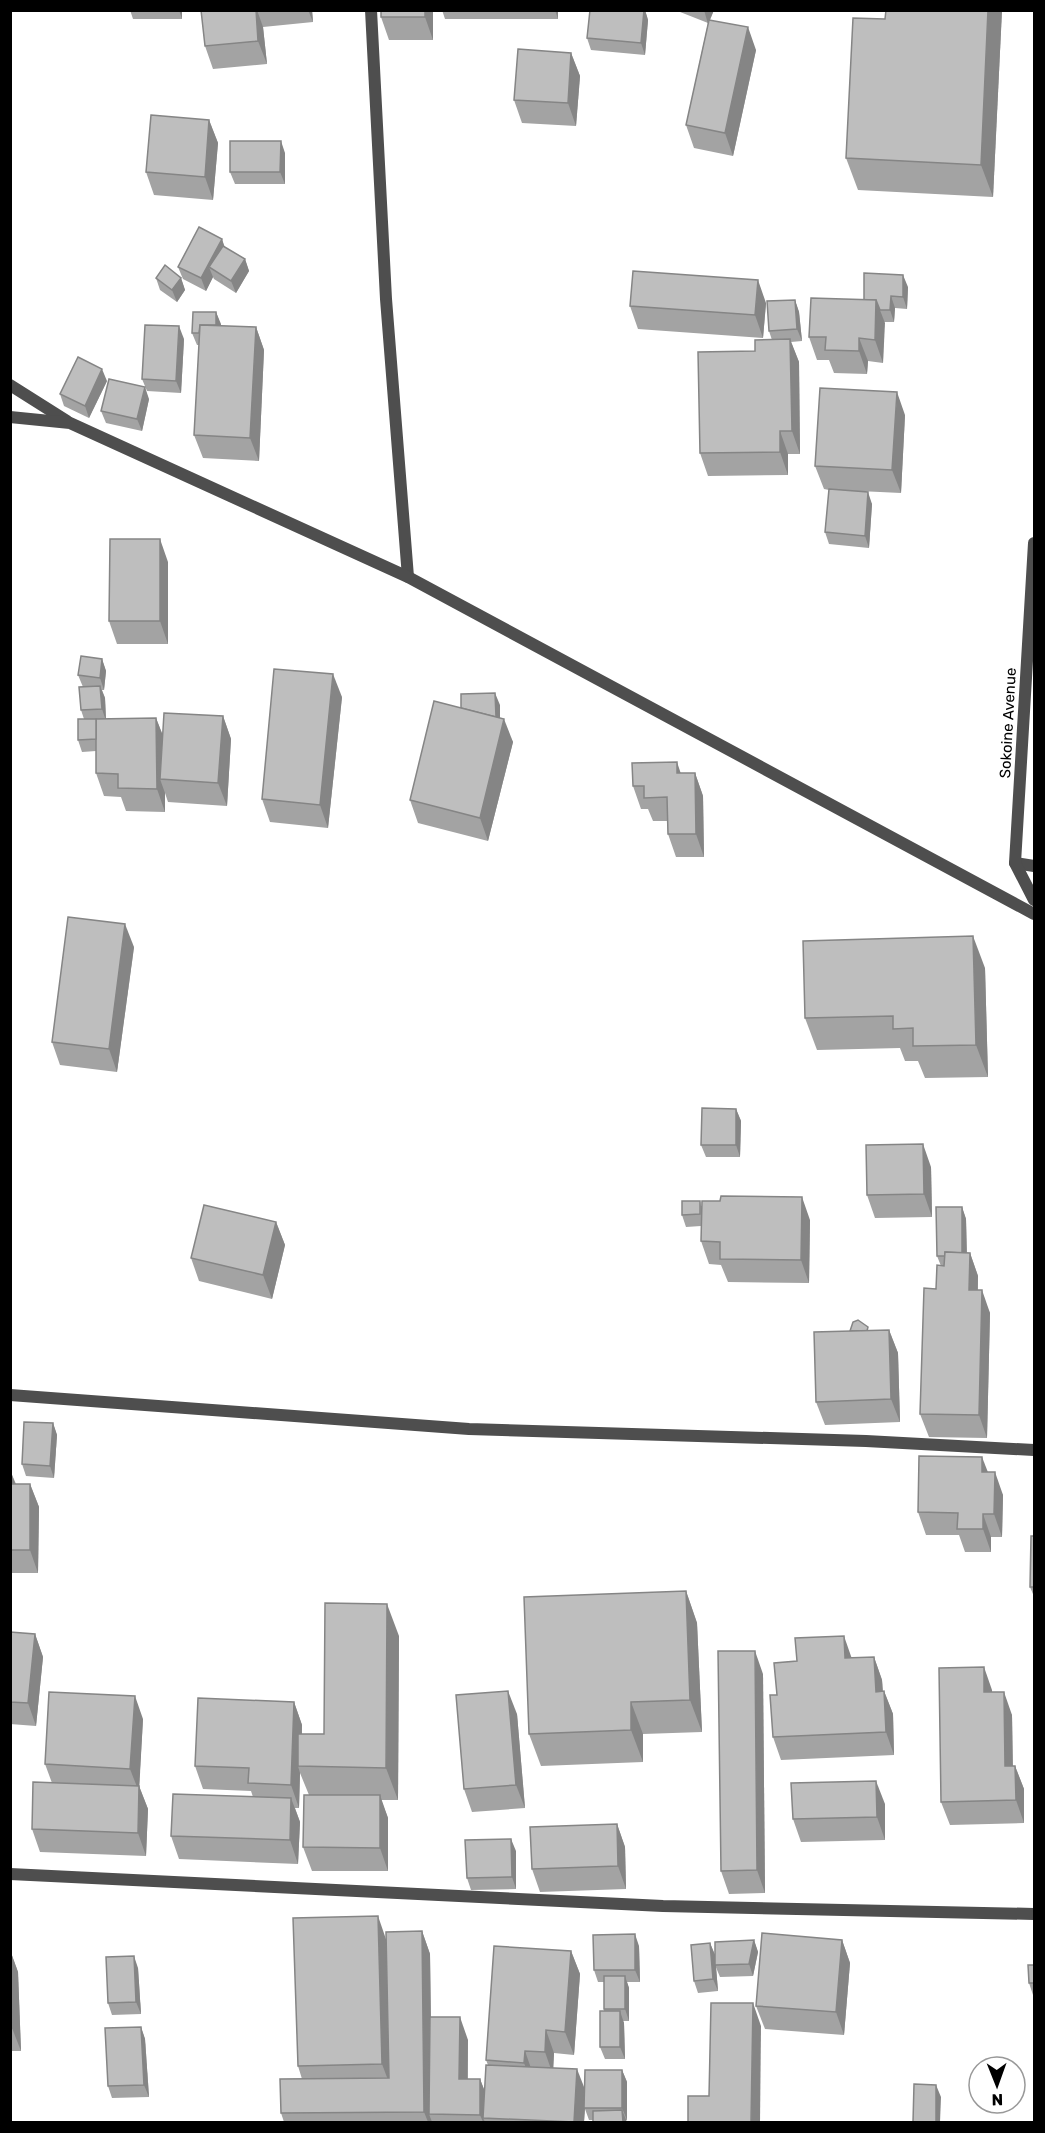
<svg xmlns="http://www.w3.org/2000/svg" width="1045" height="2133" viewBox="0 0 1045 2133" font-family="Rubik,sans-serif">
<rect width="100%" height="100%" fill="#fff"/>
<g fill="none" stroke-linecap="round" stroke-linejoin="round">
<!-- minor -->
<g stroke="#4e4e4e" stroke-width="12">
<polyline points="371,10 386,299 408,577"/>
<polyline points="10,385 67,421"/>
<polyline points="10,417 70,423 408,577 1034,914"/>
<polyline points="1015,863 1034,866"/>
<polyline points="10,1395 469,1429 866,1441 1034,1450"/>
<polyline points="10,1874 663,1906 1034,1914"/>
</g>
<!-- tertiary -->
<polyline stroke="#4e4e4e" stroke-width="12" points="1034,543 1015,863 1034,900"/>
</g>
<!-- wall -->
<g fill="#a3a3a3">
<polygon points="130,10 182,10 182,19 133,19"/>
<polygon points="201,10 312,10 313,22 263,27 267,64 213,69 205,46"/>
<polygon points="433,10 433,40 389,40 381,17"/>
<polygon points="442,10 558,10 558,19 445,19"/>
<polygon points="590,10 645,10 648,20 645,55 591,50 587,38"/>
<polygon points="675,10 714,10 710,20 756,50 733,156 694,148 686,125 708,23"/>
<polygon points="1002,10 993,197 858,190 846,158 885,19"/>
<polygon points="571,53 580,76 576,126 522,123 514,100"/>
<polygon points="209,120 218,143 213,200 154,195 146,172"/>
<polygon points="285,153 285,184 235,184 230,172"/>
<polygon points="222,239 224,247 245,259 249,271 236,293 214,279 213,277 206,291 183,279 178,267"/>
<polygon points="156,278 181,278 185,290 177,302 160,290"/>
<polygon points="908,287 907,309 895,308 894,322 884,322 883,363 868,361 867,374 834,373 829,360 817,360 809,337 864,300"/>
<polygon points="795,300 799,312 802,341 791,342 799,362 800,454 788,454 788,475 708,476 700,453 755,351 772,340 769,331"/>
<polygon points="766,303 763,338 638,329 630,306"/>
<polygon points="216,312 221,326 256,327 264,350 259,461 203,458 194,435 199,345 197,345 192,333"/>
<polygon points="184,339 181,393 147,391 142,379"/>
<polygon points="107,381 89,418 64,406 60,394"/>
<polygon points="149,399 142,431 106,423 101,411"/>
<polygon points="905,415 901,493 859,491 872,504 869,548 829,544 825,532 829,490 824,489 815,466"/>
<polygon points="168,562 168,644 117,644 109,621"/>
<polygon points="102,659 106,671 104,690 102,690 105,698 106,719 156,718 163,736 223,716 231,739 227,806 168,802 165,793 165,812 126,811 121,797 104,796 96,773 96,751 82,752 78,740 84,719 81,710 83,687 78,675"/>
<polygon points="342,697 328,828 270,822 262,799"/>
<polygon points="500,705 500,718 513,742 488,841 418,823 410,800 461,708"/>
<polygon points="681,773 695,773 703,796 704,857 676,857 668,834 667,821 653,821 648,809 641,809 633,786"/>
<polygon points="134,947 117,1072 60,1065 52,1042"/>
<polygon points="985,968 988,1077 925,1078 918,1061 905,1061 900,1048 817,1050 805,1018"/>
<polygon points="736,1109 741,1121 740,1157 706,1157 701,1145"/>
<polygon points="931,1167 932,1217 875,1218 867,1195"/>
<polygon points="700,1201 701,1206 810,1220 809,1283 728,1282 721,1265 709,1264 701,1241 701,1226 686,1227 682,1215"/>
<polygon points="962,1207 966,1219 967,1253 970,1253 978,1276 978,1290 990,1313 987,1438 929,1437 920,1414 936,1289 941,1266 937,1256"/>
<polygon points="276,1222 285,1245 272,1299 199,1281 191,1258"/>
<polygon points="889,1330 898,1353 900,1422 825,1425 816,1402 850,1331"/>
<polygon points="53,1423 57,1435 54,1478 26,1476 22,1464"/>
<polygon points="10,1470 16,1484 30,1484 39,1507 38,1573 10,1573"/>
<polygon points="988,1472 1003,1495 1002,1537 991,1537 991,1552 965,1552 959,1535 926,1535 918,1512"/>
<polygon points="1035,1536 1035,1599 1030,1587"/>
<polygon points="686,1591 697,1623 702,1732 643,1734 643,1762 541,1766 529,1734"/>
<polygon points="10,1632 35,1634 43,1657 36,1726 10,1724"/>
<polygon points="399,1636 398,1800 381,1800 388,1818 388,1871 312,1871 303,1847 309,1795 300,1773 299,1808 295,1808 300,1822 298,1864 179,1859 171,1836 253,1797 251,1791 203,1789 195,1766 294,1702 302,1725 302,1734 324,1734"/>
<polygon points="874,1657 882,1680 883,1691 884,1691 893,1714 894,1755 781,1760 773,1737 777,1695 852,1658"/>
<polygon points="763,1674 765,1893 729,1894 721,1871"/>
<polygon points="992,1690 992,1692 1012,1715 1013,1766 1015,1766 1024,1789 1024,1823 950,1825 941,1802"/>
<polygon points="517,1714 525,1808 472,1812 464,1789"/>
<polygon points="143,1719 139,1786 148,1809 146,1856 40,1852 32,1829 52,1783 45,1764"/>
<polygon points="885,1804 885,1840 801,1842 793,1819"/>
<polygon points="617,1824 625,1847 626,1889 540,1892 532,1869"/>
<polygon points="516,1851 516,1889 471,1890 467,1878"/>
<polygon points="422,1931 430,1954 431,2017 468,2040 468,2079 480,2079 485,2092 488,2065 486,2060 571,1951 580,1974 574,2055 554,2053 553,2068 585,2090 622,2070 627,2082 627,2120 589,2120 585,2109 584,2122 284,2122 281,2113 302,2079 298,2066 386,1939"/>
<polygon points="754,1940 758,1952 753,1976 720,1977 715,1965"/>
<polygon points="842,1940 850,1963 844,2035 765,2029 756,2006"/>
<polygon points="710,1943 715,1955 718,1991 698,1993 694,1981"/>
<polygon points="639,1946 640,1982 627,1982 629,1988 629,2021 623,2021 624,2023 625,2059 605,2059 600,2047 604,2011 604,1982 598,1982 594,1970"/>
<polygon points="10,1950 18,1972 21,2051 10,2051"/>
<polygon points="1035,1965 1035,1995 1033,1995 1029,1983"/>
<polygon points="138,1968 141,2014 112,2015 108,2003"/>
<polygon points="141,2027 145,2039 149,2097 112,2098 108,2086"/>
</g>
<!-- shaded-wall -->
<g fill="#858585">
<polygon points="179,10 182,10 182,19"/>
<polygon points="256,10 257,10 263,27 267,64 258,41"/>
<polygon points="308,10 312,10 313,22"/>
<polygon points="425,10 433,10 433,40 425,17"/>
<polygon points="555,10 558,10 558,19"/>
<polygon points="644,10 645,10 648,20 645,55 641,43"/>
<polygon points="704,10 714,10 708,24"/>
<polygon points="988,10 1002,10 993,197 981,165"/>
<polygon points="748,27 756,50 733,156 725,133"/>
<polygon points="571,53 580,76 576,126 568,103"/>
<polygon points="209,120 218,143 213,200 205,177"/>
<polygon points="281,141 285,153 285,184 280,172"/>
<polygon points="222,239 226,251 209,267 213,277 206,291 201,278"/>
<polygon points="245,259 249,271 236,293 231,281"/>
<polygon points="903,275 908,287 907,309 903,297"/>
<polygon points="181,278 185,290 177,302 172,290"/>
<polygon points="758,280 766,303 763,338 755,315"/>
<polygon points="891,296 895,308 894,322 890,310"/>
<polygon points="795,300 799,312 802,341 797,329"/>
<polygon points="876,300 885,323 883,363 875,340"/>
<polygon points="216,312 221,324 220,345 216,333"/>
<polygon points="179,326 184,339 181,393 176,381"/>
<polygon points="256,327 264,350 259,461 250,438"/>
<polygon points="859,338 868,361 867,374 859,351"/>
<polygon points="790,339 799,362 800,454 792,431"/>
<polygon points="102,369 107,381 89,418 85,406"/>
<polygon points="145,387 149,399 142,431 137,419"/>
<polygon points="897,392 905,415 901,493 892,470"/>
<polygon points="780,431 788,454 788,475 780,452"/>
<polygon points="868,492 872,504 869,548 865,536"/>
<polygon points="160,539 168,562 168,644 160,621"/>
<polygon points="102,659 106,671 104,690 100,678"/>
<polygon points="333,674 342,697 328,828 320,805"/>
<polygon points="100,686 105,698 106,721 102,709"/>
<polygon points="495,693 500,705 500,729 496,717"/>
<polygon points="223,716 231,739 227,806 218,783"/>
<polygon points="156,718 165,741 160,779 165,793 165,812 157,789"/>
<polygon points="504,719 513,742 488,841 480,818"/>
<polygon points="677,762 685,786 677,773"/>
<polygon points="695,773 703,796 704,857 696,834"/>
<polygon points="125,924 134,947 117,1072 109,1049"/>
<polygon points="973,936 985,968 988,1077 976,1045"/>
<polygon points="736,1109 741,1121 740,1157 736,1145"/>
<polygon points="923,1144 931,1167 932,1217 924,1194"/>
<polygon points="802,1197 810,1220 809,1283 801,1260"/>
<polygon points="962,1207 966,1219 967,1267 962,1255"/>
<polygon points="276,1222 285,1245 272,1299 263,1275"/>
<polygon points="970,1253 978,1276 977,1313 969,1290"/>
<polygon points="982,1290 990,1313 987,1438 979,1415"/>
<polygon points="889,1330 898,1353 900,1422 891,1399"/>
<polygon points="53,1423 57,1435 54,1478 50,1466"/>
<polygon points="982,1457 991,1480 982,1472"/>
<polygon points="10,1470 18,1491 10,1487"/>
<polygon points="995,1472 1003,1495 1002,1537 994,1514"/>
<polygon points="30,1484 39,1507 38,1573 30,1550"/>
<polygon points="983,1514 991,1537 991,1552 983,1529"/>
<polygon points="686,1591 697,1623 702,1732 690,1700"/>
<polygon points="387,1604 399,1636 398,1800 386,1768"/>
<polygon points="35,1634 43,1657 36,1726 28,1703"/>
<polygon points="844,1636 852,1659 845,1658"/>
<polygon points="755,1651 763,1674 765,1893 757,1870"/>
<polygon points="874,1657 882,1680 884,1715 876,1692"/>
<polygon points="984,1667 992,1690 993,1715 984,1692"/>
<polygon points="508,1691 517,1714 525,1808 516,1785"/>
<polygon points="884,1691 893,1714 894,1755 886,1732"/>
<polygon points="1004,1692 1012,1715 1013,1789 1005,1766"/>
<polygon points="135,1696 143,1719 139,1792 130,1769"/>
<polygon points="294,1702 302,1725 301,1766 298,1766 300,1773 299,1808 291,1785"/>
<polygon points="631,1702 643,1734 643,1762 631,1730"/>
<polygon points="1015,1766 1024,1789 1024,1823 1016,1800"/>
<polygon points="876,1781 885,1804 885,1840 877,1817"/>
<polygon points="139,1786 148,1809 146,1856 138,1833"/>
<polygon points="380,1795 388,1818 388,1871 380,1848"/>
<polygon points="291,1798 300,1822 298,1864 290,1840"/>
<polygon points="617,1824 625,1847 626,1889 618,1866"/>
<polygon points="511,1839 516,1851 516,1889 512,1877"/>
<polygon points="378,1916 389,1948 394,2096 382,2064"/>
<polygon points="422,1931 430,1954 432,2114 429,2114 432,2122 428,2122 424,2112"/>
<polygon points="635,1934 639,1946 640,1982 635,1970"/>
<polygon points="754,1940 758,1952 753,1976 749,1964"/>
<polygon points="842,1940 850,1963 844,2035 836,2012"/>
<polygon points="710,1943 715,1955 718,1991 713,1979"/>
<polygon points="10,1950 18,1972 21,2051 12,2028"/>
<polygon points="571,1951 580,1974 574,2055 565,2032"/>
<polygon points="134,1956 138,1968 141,2014 136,2002"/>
<polygon points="625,1976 629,1988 629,2021 625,2009"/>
<polygon points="753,2003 761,2026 760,2122 751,2122"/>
<polygon points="620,2011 624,2023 625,2059 620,2047"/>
<polygon points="460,2017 468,2040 467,2102 459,2079"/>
<polygon points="141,2027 145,2039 149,2097 144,2085"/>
<polygon points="546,2030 554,2053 553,2075 545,2052"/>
<polygon points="525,2051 533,2074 533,2086 524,2063"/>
<polygon points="577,2069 586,2092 584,2122 574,2122"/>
<polygon points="622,2070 627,2082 627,2120 622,2108"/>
<polygon points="480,2079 489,2102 483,2118 485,2122 483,2122 480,2115"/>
<polygon points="936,2085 941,2097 940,2122 936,2122"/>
<polygon points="622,2110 627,2122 623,2122"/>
</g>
<!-- building -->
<g fill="#bebebe" stroke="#858585" stroke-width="1.5">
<polygon points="201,10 256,10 258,41 205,46"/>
<rect x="381" y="10" width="44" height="7"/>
<polygon points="590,10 644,10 641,43 587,38"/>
<polygon points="886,10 988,10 981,165 846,158 853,18 885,19"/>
<polygon points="709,20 748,27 725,133 686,125"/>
<polygon points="518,49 571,53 568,103 514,100"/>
<polygon points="151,115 209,120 205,177 146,172"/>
<polygon points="230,141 281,141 280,172 230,172"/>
<polygon points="199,227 222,239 201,278 178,267"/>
<polygon points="223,246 245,259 231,281 209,267"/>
<polygon points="165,265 181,278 172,290 156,278"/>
<polygon points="633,271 758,280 755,315 630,306"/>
<polygon points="864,273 903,275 903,297 891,296 890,310 880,310 876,300 864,300"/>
<polygon points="811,298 876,300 875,340 859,338 859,351 825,350 826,337 809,337"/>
<polygon points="795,300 797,329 769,331 767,301"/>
<polygon points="193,312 216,312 216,325 200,325 199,333 192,333"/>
<polygon points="145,325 179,326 176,381 142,379"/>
<polygon points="200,325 256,327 250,438 194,435"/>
<polygon points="790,339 792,431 780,431 780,452 700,453 698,352 755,351 755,340"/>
<polygon points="78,357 102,369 85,406 60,394"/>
<polygon points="109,379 145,387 137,419 101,411"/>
<polygon points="820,388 897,392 892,470 815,466"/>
<polygon points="829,489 868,492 865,536 825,532"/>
<polygon points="110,539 160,539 160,621 109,621"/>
<polygon points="81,656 102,659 100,678 78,675"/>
<polygon points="274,669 333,674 320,805 262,799"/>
<polygon points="100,686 102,709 81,710 79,687"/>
<polygon points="495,693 496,717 461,708 461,694"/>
<polygon points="434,701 504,719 480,818 410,800"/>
<polygon points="164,713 223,716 218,783 160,779"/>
<polygon points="156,718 157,789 118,788 118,774 96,773 96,719"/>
<polygon points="78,719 96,719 96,739 78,740"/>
<polygon points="677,762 677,773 695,773 696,834 668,834 667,797 644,798 644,786 633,786 632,763"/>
<polygon points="68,917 125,924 109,1049 52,1042"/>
<polygon points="973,936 976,1045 913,1046 913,1028 893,1029 893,1016 805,1018 803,941"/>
<polygon points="702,1108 736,1109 736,1145 701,1145"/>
<polygon points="923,1144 924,1194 867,1195 866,1145"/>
<polygon points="721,1196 802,1197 801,1260 720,1259 720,1242 701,1241 702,1201 720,1201"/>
<polygon points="682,1201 700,1201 700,1214 682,1215"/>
<polygon points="204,1205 276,1222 263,1275 191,1258"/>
<polygon points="936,1207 962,1207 962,1253 945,1252 945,1256 937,1256"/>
<polygon points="945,1252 970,1253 969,1290 982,1290 979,1415 920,1414 924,1288 936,1289 937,1265 944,1266"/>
<polygon points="858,1320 868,1327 867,1331 850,1331 853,1322"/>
<polygon points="889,1330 891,1399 816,1402 814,1332"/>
<polygon points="24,1422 53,1423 50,1466 22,1464"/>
<polygon points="919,1456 982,1457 982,1472 995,1472 994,1514 983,1514 983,1529 957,1529 958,1513 918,1512"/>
<rect x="10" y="1484" width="20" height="66"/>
<polygon points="1031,1536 1035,1536 1035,1587 1030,1587"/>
<polygon points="686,1591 690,1700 631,1702 631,1730 529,1734 524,1597"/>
<polygon points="325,1603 387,1604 386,1768 298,1766 298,1734 324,1734"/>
<polygon points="10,1632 35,1634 28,1703 10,1702"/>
<polygon points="844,1636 845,1658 874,1657 876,1692 884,1691 886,1732 773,1737 770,1695 777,1695 774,1663 797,1661 795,1638"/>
<polygon points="718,1651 755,1651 757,1870 721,1871"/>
<polygon points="984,1667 984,1692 1004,1692 1005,1766 1015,1766 1016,1800 941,1802 939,1668"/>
<polygon points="508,1691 516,1785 464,1789 456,1695"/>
<polygon points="49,1692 135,1696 130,1769 45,1764"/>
<polygon points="198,1698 294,1702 291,1785 248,1783 249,1768 195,1766"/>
<polygon points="876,1781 877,1817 793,1819 791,1783"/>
<polygon points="33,1782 139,1786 138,1833 32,1829"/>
<polygon points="173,1794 291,1798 290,1840 171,1836"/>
<polygon points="304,1795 380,1795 380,1848 303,1847"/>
<polygon points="617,1824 618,1866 532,1869 530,1827"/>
<polygon points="511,1839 512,1877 467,1878 465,1840"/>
<polygon points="378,1916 382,2064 298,2066 293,1918"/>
<polygon points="422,1931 424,2112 281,2113 280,2079 389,2078 386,1932"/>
<polygon points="762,1933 842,1940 836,2012 756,2006"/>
<polygon points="635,1934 635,1970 594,1970 593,1935"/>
<polygon points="754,1940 749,1964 715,1965 715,1942"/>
<polygon points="710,1943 713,1979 694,1981 691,1945"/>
<polygon points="494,1946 571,1951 565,2032 546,2030 545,2052 525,2051 524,2063 486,2060"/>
<polygon points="134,1956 136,2002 108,2003 106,1957"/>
<polygon points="10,1963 12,2028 10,2028"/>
<polygon points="1028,1965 1035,1965 1035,1983 1029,1983"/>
<rect x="604" y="1976" width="21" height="33"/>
<polygon points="711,2003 753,2003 751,2122 688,2122 688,2096 709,2096"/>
<rect x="600" y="2011" width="20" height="36"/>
<polygon points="430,2017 460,2017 459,2079 480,2079 480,2115 429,2114"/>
<polygon points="141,2027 144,2085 108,2086 105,2028"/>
<polygon points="486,2065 577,2069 574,2122 483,2118"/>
<polygon points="585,2070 622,2070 622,2108 584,2108"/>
<polygon points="914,2084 936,2085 936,2122 913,2122"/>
<polygon points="622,2110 623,2122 593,2122 593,2111"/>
</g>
<g text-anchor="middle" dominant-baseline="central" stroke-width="4.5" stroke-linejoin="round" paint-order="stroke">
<!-- street labels -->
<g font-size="15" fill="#000" stroke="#fff">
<text transform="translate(1008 723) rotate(-87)">Sokoine Avenue</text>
</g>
</g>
<!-- border -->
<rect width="1045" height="2133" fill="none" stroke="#000000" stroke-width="24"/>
<!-- north arrow -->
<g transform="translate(997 2085) rotate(179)"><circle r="28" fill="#ffffff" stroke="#999999" stroke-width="1.5"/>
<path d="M0-4.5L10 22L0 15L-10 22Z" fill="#000000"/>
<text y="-9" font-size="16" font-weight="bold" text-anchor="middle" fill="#000000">N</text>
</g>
</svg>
